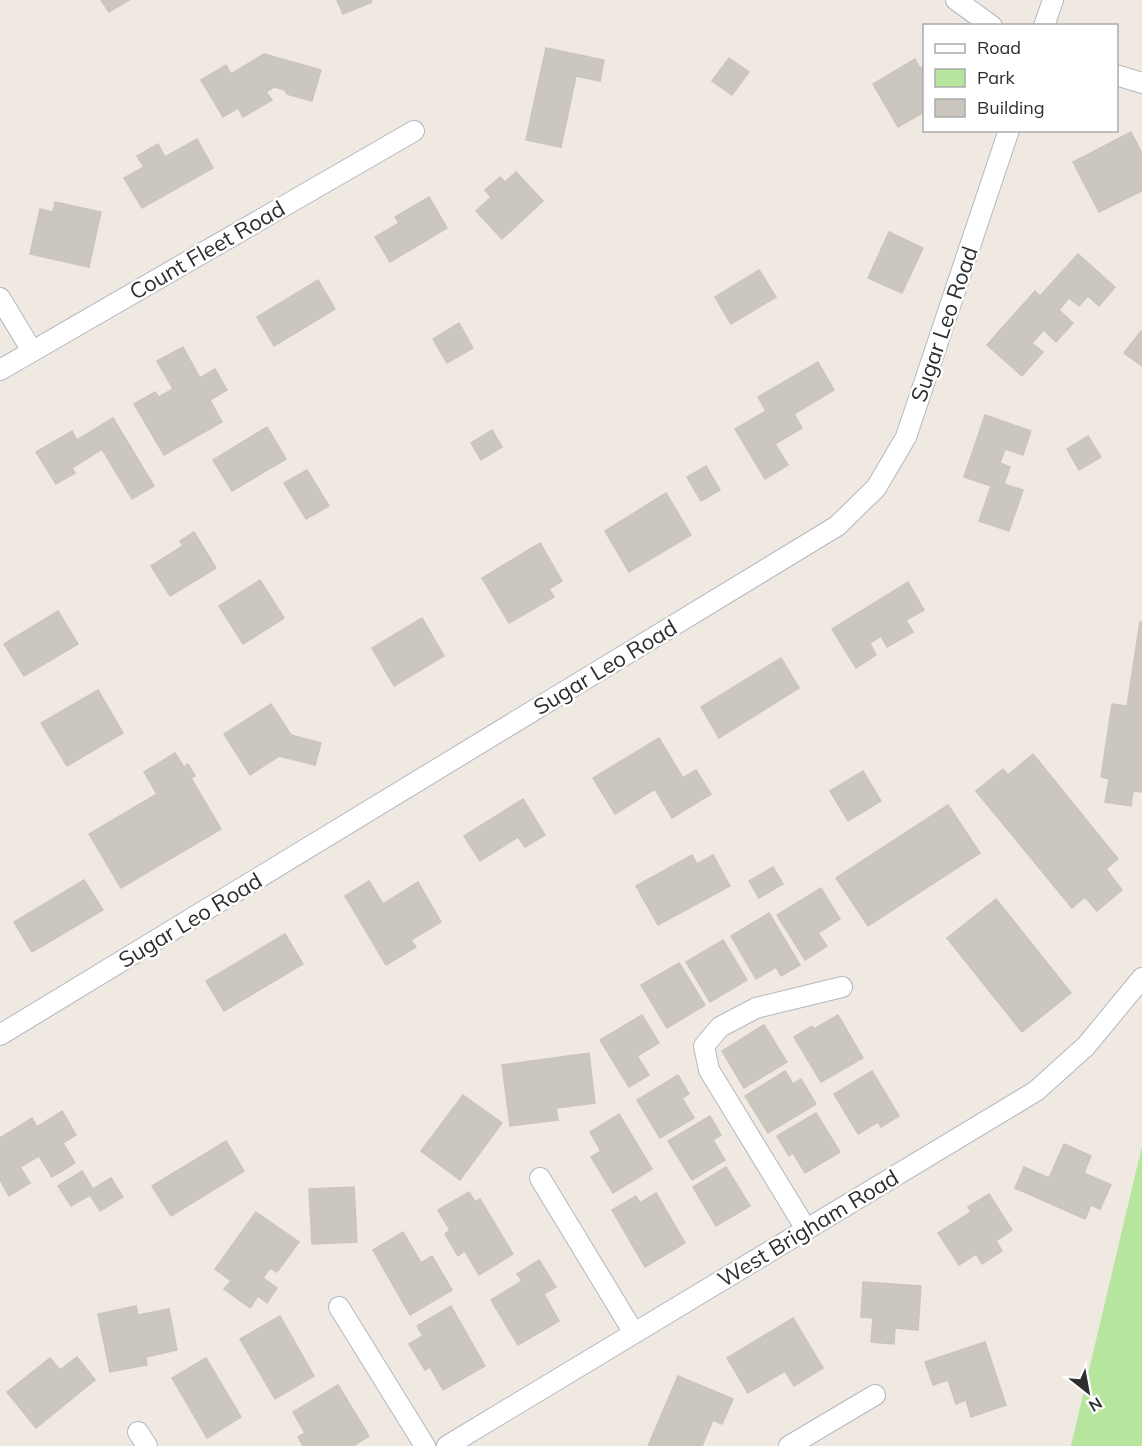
<svg xmlns="http://www.w3.org/2000/svg" width="1142" height="1446" viewBox="0 0 1142 1446" font-family="Mulish,sans-serif">
<rect width="100%" height="100%" fill="#efe9e1"/>
<!-- green -->
<polygon fill="#b6e59e" points="1142,1146 1142,1446 1071,1446"/>
<!-- building -->
<g fill="#cbc7bf" stroke="#cbc5ba" stroke-width="1.5">
<polygon points="101,0 129,0 109,12"/>
<polygon points="337,0 371,0 372,2 343,14"/>
<polygon points="546,48 604,60 600,81 576,76 561,147 526,140"/>
<polygon points="264,54 321,70 312,101 287,94 285,90 274,87 266,92 272,100 243,117 238,108 223,117 201,80 226,65 231,74"/>
<polygon points="729,58 749,72 732,95 712,81"/>
<polygon points="915,59 920,68 924,66 924,112 898,127 873,84"/>
<polygon points="1131,132 1142,153 1142,191 1099,212 1073,162"/>
<polygon points="197,139 213,168 142,208 124,178 144,167 137,156 158,144 165,157"/>
<polygon points="516,172 543,201 502,239 476,211 491,197 485,190 500,177 505,182"/>
<polygon points="429,197 447,228 390,262 375,237 399,223 395,217"/>
<polygon points="55,202 101,212 89,267 30,254 40,209 53,212"/>
<polygon points="889,232 923,248 902,293 868,278"/>
<polygon points="1078,254 1115,287 1099,306 1088,296 1079,306 1069,298 1059,310 1073,323 1056,342 1044,330 1032,343 1043,352 1022,376 987,345 1035,291 1040,296"/>
<polygon points="759,270 776,297 731,324 715,297"/>
<polygon points="318,280 335,309 274,346 257,317"/>
<polygon points="459,323 473,348 447,363 433,339"/>
<polygon points="1141,331 1142,331 1142,366 1124,353"/>
<polygon points="183,347 200,378 215,369 227,390 210,400 222,422 164,455 134,404 155,392 159,397 173,389 157,361"/>
<polygon points="818,362 834,390 794,414 802,428 775,444 788,465 765,479 735,429 766,411 758,397"/>
<polygon points="985,415 1031,431 1023,455 1005,449 1000,463 1010,467 1004,484 1023,490 1009,531 979,521 991,486 964,477"/>
<polygon points="113,418 154,486 132,499 102,449 72,468 75,473 56,484 36,452 72,431 77,440"/>
<polygon points="267,427 286,459 232,491 213,460"/>
<polygon points="492,430 502,447 481,460 471,443"/>
<polygon points="1088,436 1101,457 1079,470 1067,449"/>
<polygon points="706,466 720,490 701,501 687,477"/>
<polygon points="307,470 329,506 306,519 284,483"/>
<polygon points="666,493 691,535 629,572 605,531"/>
<polygon points="194,532 216,568 170,596 151,566 183,546 180,541"/>
<polygon points="540,543 562,581 549,589 554,597 509,623 482,578"/>
<polygon points="260,580 284,618 243,644 219,606"/>
<polygon points="908,582 924,610 906,620 913,632 887,647 881,636 870,643 876,655 856,668 832,629"/>
<polygon points="58,611 78,644 24,676 4,644"/>
<polygon points="422,618 444,656 394,686 372,648"/>
<polygon points="1140,622 1142,622 1142,792 1133,791 1131,806 1105,802 1109,779 1101,777 1112,704 1127,706"/>
<polygon points="781,658 799,688 719,738 701,707"/>
<polygon points="98,690 123,733 67,766 41,723"/>
<polygon points="271,704 291,735 321,743 315,765 279,756 250,775 224,734"/>
<polygon points="659,738 683,778 696,770 711,794 672,818 655,789 615,814 593,778"/>
<polygon points="175,753 184,767 188,764 195,776 191,778 221,829 121,888 89,834 157,794 144,772"/>
<polygon points="1033,754 1118,859 1106,869 1122,890 1097,911 1085,897 1072,908 976,791 1003,769 1008,775"/>
<polygon points="863,771 881,801 848,821 830,791"/>
<polygon points="523,799 545,835 525,847 518,837 480,861 464,836"/>
<polygon points="948,805 980,853 868,926 836,878"/>
<polygon points="692,855 697,864 713,855 730,886 658,925 636,886"/>
<polygon points="773,867 783,884 759,898 749,881"/>
<polygon points="84,880 103,910 32,952 14,922"/>
<polygon points="369,881 383,904 418,882 441,922 411,940 416,947 386,965 345,896"/>
<polygon points="821,888 840,919 818,933 827,946 805,960 777,915"/>
<polygon points="996,899 1071,993 1022,1032 947,938"/>
<polygon points="769,913 800,965 781,976 776,967 756,979 731,936"/>
<polygon points="285,934 303,964 224,1011 206,981"/>
<polygon points="723,940 747,980 710,1002 686,962"/>
<polygon points="679,963 705,1005 667,1028 641,985"/>
<polygon points="642,1015 659,1043 637,1056 649,1075 629,1087 600,1040"/>
<polygon points="838,1015 863,1058 821,1082 794,1037 812,1026 814,1029"/>
<polygon points="764,1025 787,1062 744,1088 722,1051"/>
<polygon points="589,1053 595,1103 556,1108 558,1120 510,1126 502,1065"/>
<polygon points="785,1071 793,1084 801,1079 816,1104 768,1133 745,1096"/>
<polygon points="872,1071 899,1116 881,1127 878,1122 858,1134 834,1094"/>
<polygon points="678,1075 689,1094 682,1098 694,1118 660,1138 637,1100"/>
<polygon points="463,1095 502,1123 460,1180 421,1151"/>
<polygon points="62,1111 76,1135 63,1143 75,1163 52,1177 39,1156 20,1167 30,1183 9,1196 0,1180 0,1138 32,1118 37,1127"/>
<polygon points="816,1113 840,1152 805,1173 793,1153 789,1156 777,1136"/>
<polygon points="619,1114 652,1169 613,1193 591,1157 601,1151 590,1132"/>
<polygon points="710,1116 721,1135 713,1140 725,1160 692,1180 668,1141"/>
<polygon points="226,1141 244,1171 171,1216 152,1186"/>
<polygon points="1064,1144 1091,1156 1084,1173 1111,1185 1100,1209 1091,1205 1085,1219 1015,1188 1024,1167 1049,1178"/>
<polygon points="726,1167 750,1206 716,1226 693,1187"/>
<polygon points="82,1171 93,1189 111,1178 123,1197 100,1211 90,1195 71,1206 58,1186"/>
<polygon points="354,1187 357,1242 312,1244 309,1189"/>
<polygon points="469,1192 475,1202 480,1199 513,1254 479,1275 465,1251 458,1256 445,1234 450,1230 438,1210"/>
<polygon points="656,1193 685,1243 645,1267 612,1210 636,1196 640,1203"/>
<polygon points="989,1194 1012,1230 996,1241 1002,1251 982,1264 976,1254 959,1265 938,1233 971,1212 968,1207"/>
<polygon points="256,1212 299,1242 277,1272 270,1268 263,1278 277,1288 267,1303 258,1296 250,1308 224,1289 231,1281 215,1269"/>
<polygon points="403,1232 421,1263 432,1256 452,1290 410,1315 373,1250"/>
<polygon points="539,1260 556,1287 544,1294 559,1321 518,1345 491,1300 522,1281 517,1274"/>
<polygon points="863,1282 921,1286 918,1330 895,1328 894,1344 871,1342 873,1318 861,1317"/>
<polygon points="136,1306 138,1315 169,1309 177,1350 146,1357 147,1365 110,1372 98,1314"/>
<polygon points="451,1306 485,1366 443,1390 430,1367 425,1370 409,1344 423,1336 417,1326"/>
<polygon points="280,1316 314,1376 275,1399 240,1339"/>
<polygon points="793,1318 823,1368 794,1386 785,1371 748,1393 727,1358"/>
<polygon points="985,1342 1006,1405 971,1417 966,1400 956,1404 948,1380 933,1385 925,1362"/>
<polygon points="77,1357 95,1380 36,1428 7,1392 50,1358 60,1370"/>
<polygon points="206,1358 241,1417 207,1438 172,1378"/>
<polygon points="678,1376 733,1399 722,1424 713,1420 702,1446 648,1446"/>
<polygon points="338,1385 369,1436 353,1446 303,1446 298,1437 305,1433 293,1412"/>
</g>
<g fill="none" stroke-linecap="round" stroke-linejoin="round">
<defs>
<g id="street">
<polyline points="956,0 992,26"/>
<polyline points="1044,26 1053,0"/>
<polyline points="1116,75 1142,83"/>
<polyline points="0,298 32,351"/>
<polyline points="0,370 414,131"/>
<polyline points="0,1035 837,526 876,488 906,437 1009,130"/>
<polyline points="540,1178 634,1333"/>
<polyline points="806,1229 709,1070 704,1046 720,1027 756,1008 842,987"/>
<polyline points="339,1307 425,1446"/>
<polyline points="138,1432 147,1446"/>
<polyline points="447,1446 1036,1091 1086,1046 1142,978"/>
<polyline points="789,1446 875,1395"/>
</g>
</defs>
<!-- street casing -->
<use href="#street" stroke="#b4b7c1" stroke-width="22"/>
<!-- street -->
<use href="#street" stroke="#fff" stroke-width="20"/>
</g>
<g text-anchor="middle" dominant-baseline="central" stroke-width="5" stroke-linejoin="round" paint-order="stroke">
<!-- street labels -->
<g font-size="22" fill="#2e2e2e" stroke="#fff">
<text transform="translate(207 250) rotate(-30)">Count Fleet Road</text>
<text transform="translate(944 324) rotate(-71)">Sugar Leo Road</text>
<text transform="translate(605 667) rotate(-31)">Sugar Leo Road</text>
<text transform="translate(190 920) rotate(-31)">Sugar Leo Road</text>
<text transform="translate(808 1228) rotate(-31)">West Brigham Road</text>
</g>
</g>
<!-- legend -->
<rect x="923" y="24" width="195" height="108" fill="#ffffff" stroke="#ababab" stroke-width="1.5"/>
<rect x="935" y="44" width="30" height="9" fill="#ffffff" stroke="#ababab" stroke-width="1.5"/>
<text x="977" y="54" font-size="18" fill="#2e2e2e">Road</text>
<rect x="935" y="69" width="30" height="18" fill="#b6e59e" stroke="#ababab" stroke-width="1.5"/>
<text x="977" y="84" font-size="18" fill="#2e2e2e">Park</text>
<rect x="935" y="99" width="30" height="18" fill="#cbc7bf" stroke="#ababab" stroke-width="1.5"/>
<text x="977" y="114" font-size="18" fill="#2e2e2e">Building</text>
<!-- north arrow -->
<g transform="translate(1088 1392) rotate(149)" stroke="#ffffff" stroke-width="4.5" paint-order="stroke">
<path d="M0-4.5L10 22L0 15L-10 22Z" fill="#2e2e2e"/>
<text y="-9" font-size="16" font-weight="bold" text-anchor="middle" fill="#2e2e2e">N</text>
</g>
</svg>
